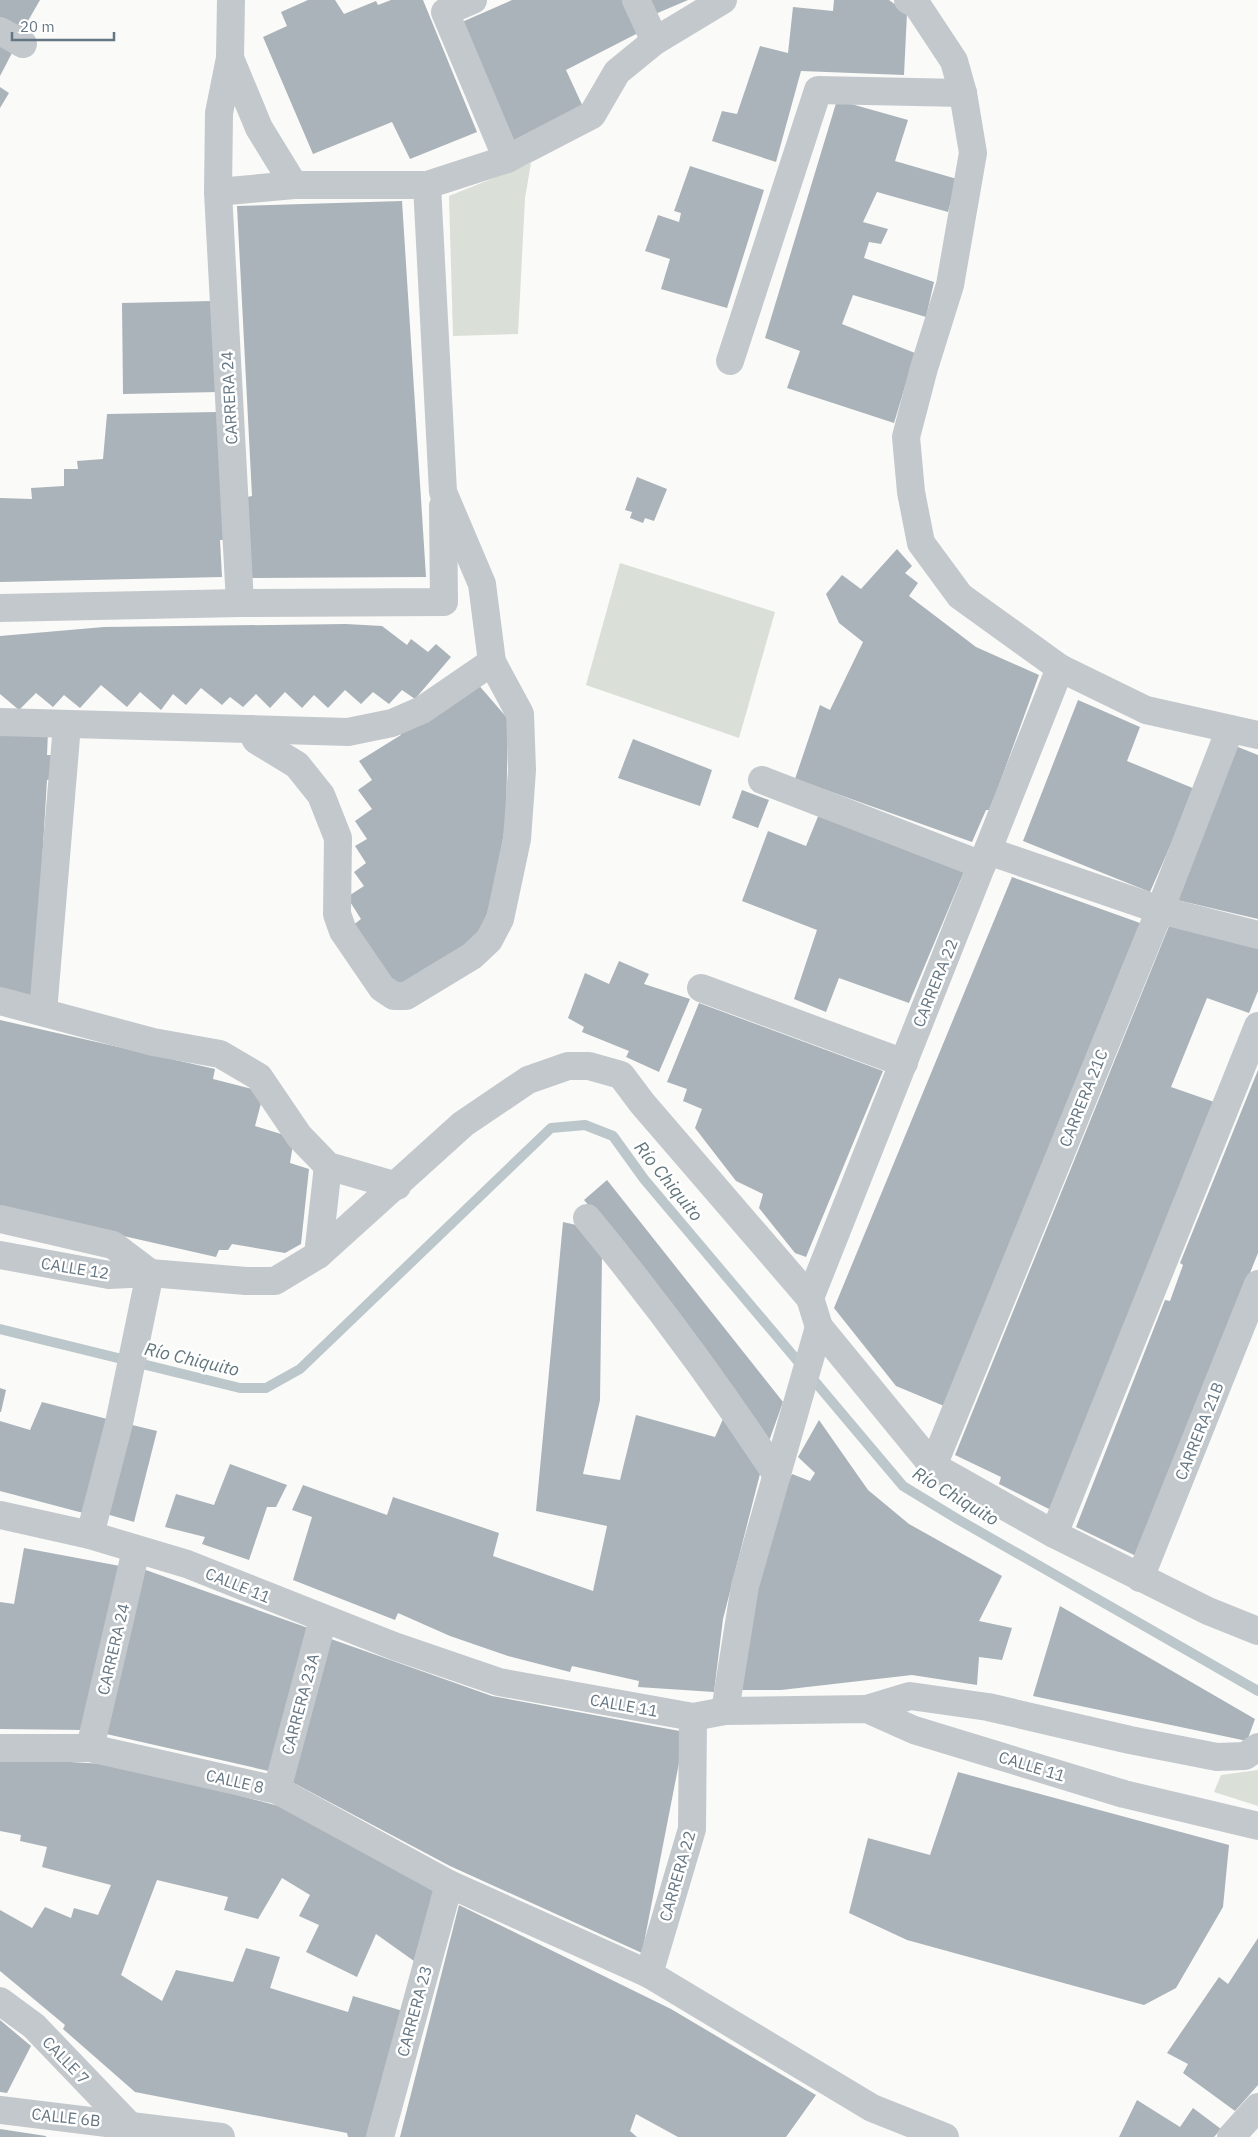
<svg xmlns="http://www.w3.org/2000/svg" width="1258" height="2137" viewBox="0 0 1258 2137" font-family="'IBM Plex Sans',sans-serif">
<rect width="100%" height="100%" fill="#fafaf8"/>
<!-- green -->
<g fill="#dadfd7">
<polygon points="531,163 525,198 518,334 453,336 449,196"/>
<polygon points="620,563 775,612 739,738 586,685"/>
<polygon points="1258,1770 1258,1806 1214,1792 1221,1775"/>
</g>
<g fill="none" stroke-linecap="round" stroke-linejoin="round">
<!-- stream -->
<polyline stroke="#bbc7cb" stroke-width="10" points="0,1329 240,1388 266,1388 300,1369 551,1128 585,1125 613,1136 644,1179 903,1486 959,1520 1258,1691"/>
</g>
<!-- building -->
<g fill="#aab3b9">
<polygon points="0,0 40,0 21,33 0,21"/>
<polygon points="308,0 335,0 344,14 376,1 378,5 391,0 423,0 477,132 410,159 392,122 313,154 263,37 287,26 281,12"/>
<polygon points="512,0 622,0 638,33 566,70 584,109 514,141 462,22"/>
<polygon points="647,0 688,0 653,15"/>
<polygon points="834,0 889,0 907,13 904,75 801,71 776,162 712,141 722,111 737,114 760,46 788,53 793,7 833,11"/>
<polygon points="0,44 13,51 0,76"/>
<polygon points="0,87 9,93 0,108"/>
<polygon points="837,100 908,120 895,161 957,179 948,212 877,192 863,222 888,229 881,244 869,242 864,258 934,282 926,317 853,295 842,324 915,353 894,423 787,388 800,351 765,338"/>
<polygon points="690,166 764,190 727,308 661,289 670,259 645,251 658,215 679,222 681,213 674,211"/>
<polygon points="402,201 426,577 252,578 247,497 252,496 237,206"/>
<polygon points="212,301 218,392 123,394 122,303"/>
<polygon points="217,412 226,540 220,540 222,577 0,582 0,498 32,499 31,488 64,486 64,469 78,469 77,461 103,459 107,414"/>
<polygon points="637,477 667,489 654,521 645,518 643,523 630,518 632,512 625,510"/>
<polygon points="897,549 912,566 905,573 918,583 909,596 976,647 1039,675 990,810 986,810 972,842 795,779 820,705 830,710 863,642 839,623 826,594 842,575 861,589"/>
<polygon points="346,624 382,626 407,645 411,639 428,652 436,644 451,657 415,699 402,690 389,704 373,692 361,704 345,690 328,708 314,695 302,708 285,692 270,708 256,694 243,707 230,697 222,705 201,688 186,705 173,694 161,710 140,692 127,707 101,685 80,708 64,695 53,707 36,693 19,710 0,694 0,636 104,627"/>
<polygon points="476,682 508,719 506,821 494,891 483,927 466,956 400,995 348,929 361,919 347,897 364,886 354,872 366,863 355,846 367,839 355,821 372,809 358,790 372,780 359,761 401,735 397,730"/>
<polygon points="1078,700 1140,727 1127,761 1195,789 1150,892 1023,841"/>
<polygon points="48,732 47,755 57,755 55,778 47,780 34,997 0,989 0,733"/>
<polygon points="633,739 712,770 700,806 618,778"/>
<polygon points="1233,745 1258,755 1258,919 1177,900"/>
<polygon points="742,790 769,800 758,828 732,818"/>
<polygon points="819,814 964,872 909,1003 839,978 826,1012 794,999 817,930 742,901 768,831 806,846"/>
<polygon points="1012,877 1140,923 944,1406 896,1386 834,1308"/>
<polygon points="1169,926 1258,948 1258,991 1249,1013 1207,998 1171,1087 1217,1103 1053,1511 999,1484 1001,1477 955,1455"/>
<polygon points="619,961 649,974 644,984 690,999 659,1072 626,1057 629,1051 582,1032 584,1027 568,1018 585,973 609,984"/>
<polygon points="699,1003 883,1071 806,1257 795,1253 759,1208 763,1194 736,1181 695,1128 702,1109 683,1101 687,1089 667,1082"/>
<polygon points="0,1020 215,1069 213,1079 264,1092 255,1126 294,1138 290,1163 309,1169 301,1244 285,1253 232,1244 228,1250 219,1250 216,1257 0,1208"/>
<polygon points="1258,1070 1258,1253 1136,1556 1076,1527 1165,1300 1170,1301 1183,1265 1180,1263"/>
<polygon points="607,1180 783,1402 768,1444 628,1251 584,1200"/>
<polygon points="563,1222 585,1227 602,1255 600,1400 583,1474 620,1480 636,1415 715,1437 723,1419 761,1470 723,1619 714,1692 638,1687 639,1681 572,1666 570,1672 508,1656 450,1636 398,1613 395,1620 293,1580 312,1517 292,1510 303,1485 387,1515 393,1497 499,1533 493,1556 593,1591 607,1526 536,1511"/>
<polygon points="0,1388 6,1390 1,1412 0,1412"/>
<polygon points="42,1402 111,1420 87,1514 0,1491 0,1421 30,1430"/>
<polygon points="819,1420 868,1490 909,1524 1002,1576 979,1621 1012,1628 1002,1660 979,1657 977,1685 912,1675 781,1690 741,1690 754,1594 780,1498 792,1474 810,1481 815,1473 798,1457"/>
<polygon points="124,1423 157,1431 134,1522 103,1513"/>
<polygon points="230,1464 287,1485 276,1507 267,1507 249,1560 202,1544 205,1537 165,1527 176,1494 214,1505"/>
<polygon points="24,1548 120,1566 83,1730 0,1729 0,1602 14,1604"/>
<polygon points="143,1569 311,1629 273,1772 102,1733"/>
<polygon points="1060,1606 1255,1719 1247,1741 1033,1696"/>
<polygon points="331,1639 492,1696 685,1732 642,1953 450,1866 288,1780"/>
<polygon points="0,1758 123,1765 302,1812 434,1889 414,1961 376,1934 357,1977 306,1952 319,1925 299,1916 310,1895 282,1878 258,1919 224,1910 228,1897 157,1880 121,1975 162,2001 176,1970 233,1982 246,1948 280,1957 270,1988 348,2012 353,1996 403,2011 374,2137 348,2137 347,2133 135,2092 63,2029 65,2025 0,1971 0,1910 32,1928 45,1907 71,1918 74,1908 98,1915 111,1885 42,1867 47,1847 20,1841 21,1835 0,1831"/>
<polygon points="958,1772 1229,1845 1223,1907 1176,1988 1144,2005 907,1940 849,1913 868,1838 930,1855"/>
<polygon points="459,1905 671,2009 816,2095 786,2137 678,2137 636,2114 630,2131 637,2137 400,2137"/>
<polygon points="1258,1938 1258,2085 1235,2111 1183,2073 1188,2064 1167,2053 1219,1977 1228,1984"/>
<polygon points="0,2020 31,2046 7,2093 0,2092"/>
<polygon points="1137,2100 1180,2127 1193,2108 1221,2129 1214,2137 1119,2137"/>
<polygon points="0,2129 46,2136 46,2137 0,2137"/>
</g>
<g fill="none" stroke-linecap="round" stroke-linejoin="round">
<!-- minor -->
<g stroke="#c3c8cc" stroke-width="28">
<polyline points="231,0 230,58 259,128 294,185"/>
<polyline points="473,0 445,12 507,159"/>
<polyline points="636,0 655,41"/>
<polyline points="908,0 917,5 954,61 963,93 973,153 950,285 924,368 906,437 911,492 921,543 960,596 1060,668 1146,710 1258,735"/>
<polyline points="0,31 23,44"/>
<polyline points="230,58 219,113 218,192 240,603"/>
<polyline points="218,192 294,185 427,185 507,159 592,115 617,72 655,41 723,0"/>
<polyline points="730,361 818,90 963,93"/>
<polyline points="0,608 240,603 444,602 443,506"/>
<polyline points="0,722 348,732 392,723 422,710 492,662"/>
<polyline points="251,729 256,740 297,765 321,795 338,838 337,914 343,931 382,988 394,996 406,996 472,956 489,940 500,919 517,839 522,770 520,714 492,662 482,584 443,492 427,185"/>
<polyline points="762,780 982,865"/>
<polyline points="988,851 1160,910 1258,935"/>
<polyline points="701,988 904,1063"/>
<polyline points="0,1001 153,1042 220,1054 259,1077 299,1136 328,1166 397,1186"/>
<polyline points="43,1012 67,725"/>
<path d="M587,1218C655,1300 718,1386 777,1475"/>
<polyline points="0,1219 113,1245 150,1273"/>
<polyline points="0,1255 109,1275 150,1273 246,1281 275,1281 318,1255 463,1124 528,1080 568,1066 589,1066 621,1075 642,1103 810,1298 819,1327 933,1466 1054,1534 1208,1611 1258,1631"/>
<polyline points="318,1255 328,1166"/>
<polyline points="810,1298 1060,668"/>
<polyline points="933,1466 1160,910 1230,729"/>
<polyline points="0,1515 90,1535 187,1564 394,1646 499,1682 693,1717 725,1711 867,1709 914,1730 1124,1794 1258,1826"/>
<polyline points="1054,1534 1258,1026"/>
<polyline points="90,1535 119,1423 150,1273"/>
<polyline points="1140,1578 1258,1284"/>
<polyline points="867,1709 910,1696 988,1707 1130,1740 1217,1757 1245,1756 1258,1747"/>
<polyline points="725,1711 745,1586 819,1327"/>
<polyline points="0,1748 90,1748 277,1790 449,1884 649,1974 872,2108 945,2137"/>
<polyline points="90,1748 136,1550"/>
<polyline points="277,1790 323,1619"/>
<polyline points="649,1974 692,1829 693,1717"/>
<polyline points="0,2001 34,2026 128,2124"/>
<polyline points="0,2110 221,2137"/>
<polyline points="380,2137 449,1884"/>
<polyline points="1231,2137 1258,2107"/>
</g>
</g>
<g text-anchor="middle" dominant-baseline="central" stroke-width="5" stroke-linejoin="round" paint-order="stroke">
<!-- street labels -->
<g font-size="16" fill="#657683" stroke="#fff">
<text transform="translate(229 398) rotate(-93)">CARRERA 24</text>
<text transform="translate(935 983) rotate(-68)">CARRERA 22</text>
<text transform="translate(1083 1098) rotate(-68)">CARRERA 21C</text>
<text transform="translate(75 1268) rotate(9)">CALLE 12</text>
<text transform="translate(1199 1431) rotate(-68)">CARRERA 21B</text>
<text transform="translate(238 1585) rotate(22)">CALLE 11</text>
<text transform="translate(113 1649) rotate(-77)">CARRERA 24</text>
<text transform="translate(300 1704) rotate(-75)">CARRERA 23A</text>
<text transform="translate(624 1705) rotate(10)">CALLE 11</text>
<text transform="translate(1032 1766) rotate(17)">CALLE 11</text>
<text transform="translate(235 1781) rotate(13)">CALLE 8</text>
<text transform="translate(677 1876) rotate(-74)">CARRERA 22</text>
<text transform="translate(414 2011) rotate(-75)">CARRERA 23</text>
<text transform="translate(66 2060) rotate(46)">CALLE 7</text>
<text transform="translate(66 2117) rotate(6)">CALLE 6B</text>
</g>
<!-- water labels -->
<g font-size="18" font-style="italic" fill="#60757c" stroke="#fff">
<text transform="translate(669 1181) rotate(51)">Río Chiquito</text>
<text transform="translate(192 1359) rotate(13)">Río Chiquito</text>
<text transform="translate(956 1496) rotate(31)">Río Chiquito</text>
</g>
</g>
<!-- scale -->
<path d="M12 32v8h102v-8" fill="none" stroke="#657683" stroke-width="2.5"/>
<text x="20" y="32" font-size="15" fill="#657683" stroke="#ffffff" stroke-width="4" paint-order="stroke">20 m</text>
</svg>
